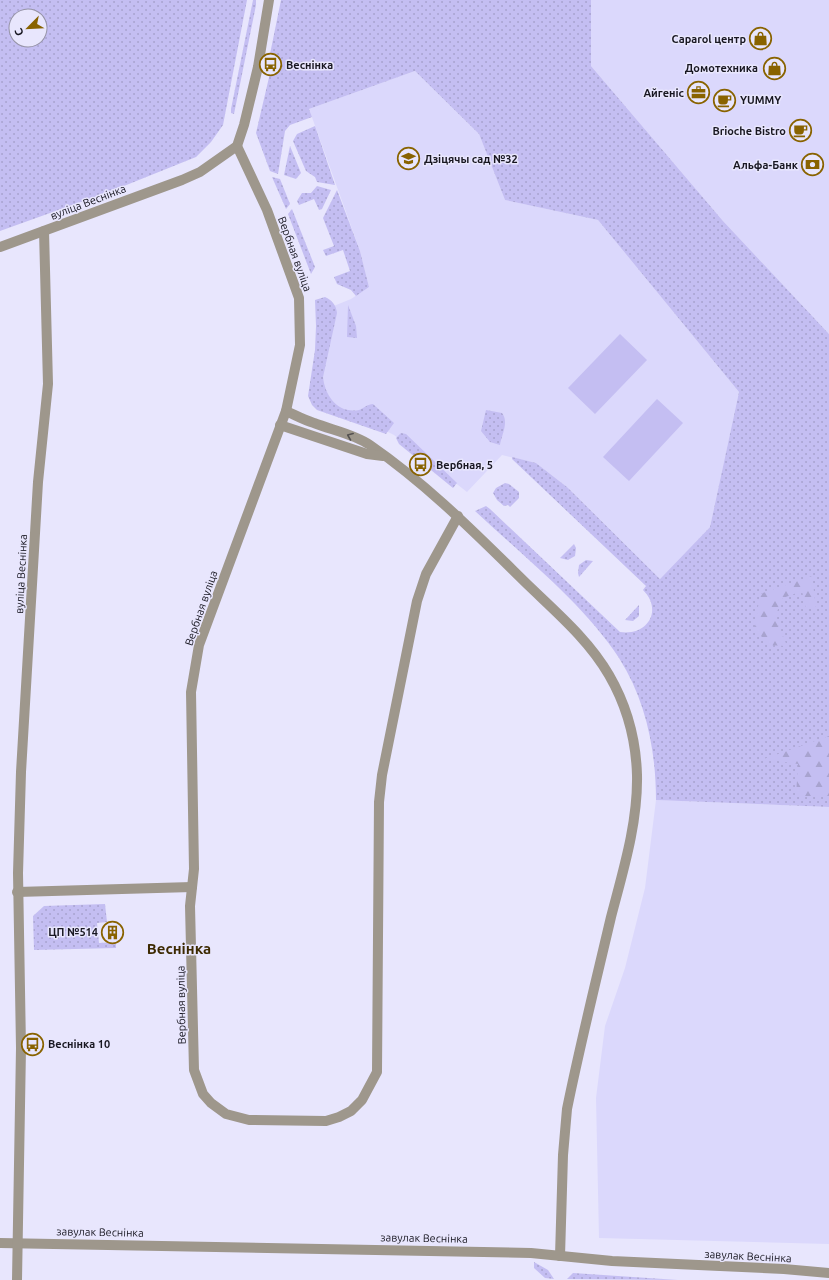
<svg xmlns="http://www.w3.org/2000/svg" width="829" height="1280" viewBox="0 0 829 1280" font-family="Ubuntu,sans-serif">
<defs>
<pattern id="grass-dots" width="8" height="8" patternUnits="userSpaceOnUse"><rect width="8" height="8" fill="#c4bef2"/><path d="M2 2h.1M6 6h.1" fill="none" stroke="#a8a3cf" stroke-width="1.8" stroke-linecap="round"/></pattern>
<pattern id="forest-firs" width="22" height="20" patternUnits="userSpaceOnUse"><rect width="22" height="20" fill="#c4bef2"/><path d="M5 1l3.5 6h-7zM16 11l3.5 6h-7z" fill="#a8a3cf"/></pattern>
</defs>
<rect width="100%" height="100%" fill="#e8e6fd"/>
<!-- built -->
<g fill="#dbd8fc">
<polygon points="591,0 829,0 829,334 723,221 591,66"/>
<polygon points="415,71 479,134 505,200 598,220 739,392 710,527 660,579 567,487 536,463 502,455 467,492 394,435 362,419 333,409 315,378 319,312 351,299 369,287 360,251 309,109"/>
<polygon points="656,800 829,807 829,1244 599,1238 596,1098 605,1026 625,968 645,888"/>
</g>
<!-- grass -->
<g fill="url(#grass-dots)" fill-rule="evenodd">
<path d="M0,0H247L223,125L211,142L196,157L114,190L0,231ZM16,16H40V40H16Z"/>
<polygon points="253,0 256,0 256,5 234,114 231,113 231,109"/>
<path d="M281,0H591V66L723,221L829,334V807L656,800C656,751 646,700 619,658C584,604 523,556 475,511L486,506L490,509L620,632C648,636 663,610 643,590L646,586L512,459V457L536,463L567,487L660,579L710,527L739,392L598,220L505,200L479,134L415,71L309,109L312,117L290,125L285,131L278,174L270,171L256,133L274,56L270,54Z"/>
<polygon points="315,126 335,185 317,182 315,177 306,171 293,141 297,134"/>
<polygon points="290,146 301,173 296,179 284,175"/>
<polygon points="272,177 280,179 290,204 286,209"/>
<polygon points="317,186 331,190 322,209 319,210 314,199 299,205 297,201 302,193 311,193"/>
<polygon points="337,190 360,251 369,287 356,296 351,290 337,284 334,277 350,271 343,250 326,256 323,250 334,246 323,218"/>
<polygon points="292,209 315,267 311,274 288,214"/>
<path d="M325,297C332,300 336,305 337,313L323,377C325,396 338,414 359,410C364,408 368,404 373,404L394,423L386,434L317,410L312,405L308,396L315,350L316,326L315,300Z"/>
<polygon points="348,305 356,326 357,338 347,337"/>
<path d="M486,410L502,413C509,422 502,434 500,445L490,442L481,431Z"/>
<polygon points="401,433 406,434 457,483 453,488 399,444 396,438"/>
<polygon points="505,483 509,484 519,492 519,498 510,507 508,505 504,506 497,500 493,493 496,488"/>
<polygon points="574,544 576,548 575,556 568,560 560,558"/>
<polygon points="586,560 593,561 579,577 578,573 579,565"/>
<polygon points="639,605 639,616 633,621 625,620"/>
<polygon points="105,904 107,922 97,923 99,943 116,942 116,948 34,950 33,916 44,906"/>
<polygon points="534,1262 548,1270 554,1279 545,1278 534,1268"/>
<polygon points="573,1273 678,1280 567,1279"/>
</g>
<!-- forest -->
<g fill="url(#forest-firs)">
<polygon points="812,576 816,608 806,609 802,591 783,598 775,616 787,646 768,645 755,628 760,594"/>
<polygon points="829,736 829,796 796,796 798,764 764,759"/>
</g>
<!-- garden -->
<g fill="#c4bef2">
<polygon points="620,334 647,360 595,414 568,388"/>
<polygon points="657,399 683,423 629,481 603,457"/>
</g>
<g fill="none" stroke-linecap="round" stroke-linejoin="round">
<!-- street -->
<g stroke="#9e978c" stroke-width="10">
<polyline points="237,146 267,210 299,298 300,345 286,411 199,645 191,692 194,869 190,906 194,1070 203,1094 211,1103 226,1114 249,1120 326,1121 339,1117 351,1111 362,1100 377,1072 379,802 382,775 417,601 426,574 458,516"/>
<polyline points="0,247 182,180 200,172 237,146 244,125 258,67 269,0"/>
<path d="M286,411C295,415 304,420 314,423C332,430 354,434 370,445C428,485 477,535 527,584C556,612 589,640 609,675C627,706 636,740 637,775C638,823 623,871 611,917C596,981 580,1045 567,1109L563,1155L560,1256"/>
<polyline points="280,425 367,454 383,456"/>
<polyline points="17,892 192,887"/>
<polyline points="0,1243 531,1253 612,1261 784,1269 829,1273"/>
<polyline points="17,1280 21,1048 18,873 21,772 38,482 48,384 44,231"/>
</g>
</g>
<!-- one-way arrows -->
<defs><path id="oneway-chevron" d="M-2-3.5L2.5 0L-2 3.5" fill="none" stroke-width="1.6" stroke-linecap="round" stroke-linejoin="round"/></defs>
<use stroke="#545151" href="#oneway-chevron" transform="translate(350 436) rotate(-158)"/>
<!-- icons -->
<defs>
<symbol id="shop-ring" viewBox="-11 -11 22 22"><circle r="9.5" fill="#e8e6fd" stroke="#896300" stroke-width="1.5"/><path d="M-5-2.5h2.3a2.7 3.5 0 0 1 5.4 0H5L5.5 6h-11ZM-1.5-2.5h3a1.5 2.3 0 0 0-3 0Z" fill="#896300"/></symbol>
<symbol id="bus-ring" viewBox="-11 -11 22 22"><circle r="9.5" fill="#e8e6fd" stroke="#896300" stroke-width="1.5"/><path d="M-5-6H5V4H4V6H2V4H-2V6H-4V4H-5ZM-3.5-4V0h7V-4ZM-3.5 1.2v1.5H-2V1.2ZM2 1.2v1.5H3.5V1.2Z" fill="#896300"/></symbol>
<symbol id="office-ring" viewBox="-11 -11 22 22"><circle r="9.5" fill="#e8e6fd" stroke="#896300" stroke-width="1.5"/><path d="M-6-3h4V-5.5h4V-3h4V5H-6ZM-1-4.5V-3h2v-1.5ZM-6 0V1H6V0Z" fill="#896300"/></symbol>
<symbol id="cafe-ring" viewBox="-11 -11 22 22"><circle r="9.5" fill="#e8e6fd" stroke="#896300" stroke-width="1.5"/><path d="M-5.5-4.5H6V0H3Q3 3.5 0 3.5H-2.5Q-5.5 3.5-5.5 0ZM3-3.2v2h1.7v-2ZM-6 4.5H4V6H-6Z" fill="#896300"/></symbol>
<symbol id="school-ring" viewBox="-11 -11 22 22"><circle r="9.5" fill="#e8e6fd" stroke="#896300" stroke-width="1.5"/><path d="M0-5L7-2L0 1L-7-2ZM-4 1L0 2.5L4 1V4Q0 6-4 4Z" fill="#896300"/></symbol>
<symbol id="bank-ring" viewBox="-11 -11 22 22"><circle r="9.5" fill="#e8e6fd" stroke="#896300" stroke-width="1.5"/><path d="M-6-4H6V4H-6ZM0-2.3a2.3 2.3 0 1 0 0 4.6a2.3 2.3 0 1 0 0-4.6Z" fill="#896300"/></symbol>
<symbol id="building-ring" viewBox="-11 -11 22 22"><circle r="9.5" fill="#e8e6fd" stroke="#896300" stroke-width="1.5"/><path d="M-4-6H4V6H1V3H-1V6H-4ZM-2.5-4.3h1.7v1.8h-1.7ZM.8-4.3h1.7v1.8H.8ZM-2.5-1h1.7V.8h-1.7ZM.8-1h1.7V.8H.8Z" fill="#896300"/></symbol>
</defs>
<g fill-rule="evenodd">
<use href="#shop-ring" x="748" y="26" width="25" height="25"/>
<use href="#bus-ring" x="258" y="52" width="25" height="25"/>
<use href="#shop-ring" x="762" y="56" width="25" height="25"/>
<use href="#office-ring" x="686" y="80" width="25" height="25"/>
<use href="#cafe-ring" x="712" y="88" width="25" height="25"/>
<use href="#cafe-ring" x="788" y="118" width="25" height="25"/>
<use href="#school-ring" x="396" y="146" width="25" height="25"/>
<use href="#bank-ring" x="800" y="152" width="25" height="25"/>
<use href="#bus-ring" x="408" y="452" width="25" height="25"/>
<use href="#building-ring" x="100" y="920" width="25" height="25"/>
<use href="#bus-ring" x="20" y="1032" width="25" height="25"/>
</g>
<g text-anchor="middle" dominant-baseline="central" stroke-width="3" stroke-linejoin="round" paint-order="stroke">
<!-- poi labels -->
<g font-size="11" font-weight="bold" fill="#181721" stroke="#e8e6fd" text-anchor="end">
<text x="746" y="39">Caparol центр</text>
<text x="286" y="65" text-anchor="start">Веснінка</text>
<text x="758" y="68">Домотехника</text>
<text x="684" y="93">Айгеніс</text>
<text x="740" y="100" text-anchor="start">YUMMY</text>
<text x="786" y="131">Brioche Bistro</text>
<text x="424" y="159" text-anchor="start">Дзіцячы сад №32</text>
<text x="798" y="165">Альфа-Банк</text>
<text x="436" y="465" text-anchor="start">Вербная, 5</text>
<text x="98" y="932">ЦП №514</text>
<text x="48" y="1044" text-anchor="start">Веснінка 10</text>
</g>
<!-- street labels -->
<g font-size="11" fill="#181721" stroke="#e8e6fd">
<text transform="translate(88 202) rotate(-21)">вуліца Веснінка</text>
<text transform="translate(295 254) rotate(70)">Вербная вуліца</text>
<text transform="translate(21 574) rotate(-87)">вуліца Веснінка</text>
<text transform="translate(201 608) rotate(-71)">Вербная вуліца</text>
<text transform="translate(181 1005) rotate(-91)">Вербная вуліца</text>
<text transform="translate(100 1232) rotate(1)">завулак Веснінка</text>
<text transform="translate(424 1238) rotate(1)">завулак Веснінка</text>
<text transform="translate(748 1256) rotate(3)">завулак Веснінка</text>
</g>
<!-- district labels -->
<g font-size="15" font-weight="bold" fill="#3c2901" stroke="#e8e6fd">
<text x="179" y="948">Веснінка</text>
</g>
</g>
<!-- north arrow -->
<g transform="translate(28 28) rotate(246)"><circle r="19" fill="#e8e6fd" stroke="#9593a5"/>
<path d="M0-3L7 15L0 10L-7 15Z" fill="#896300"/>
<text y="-6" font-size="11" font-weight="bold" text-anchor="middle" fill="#181721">С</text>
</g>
</svg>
